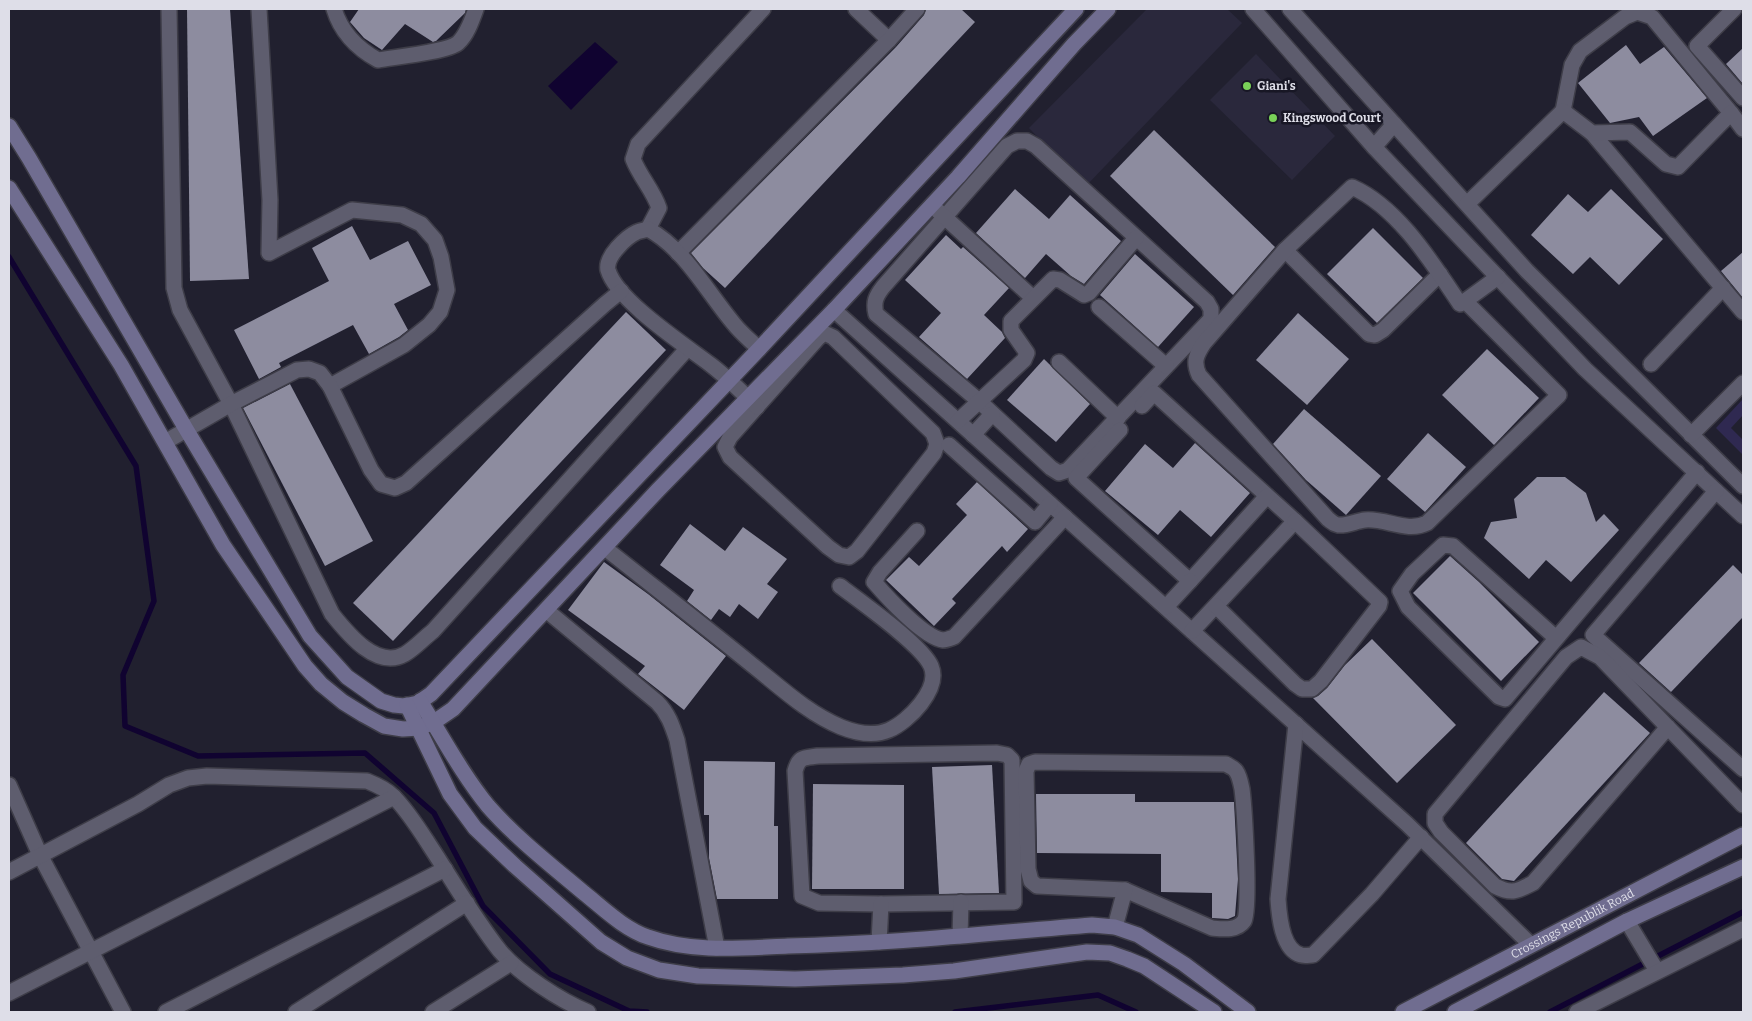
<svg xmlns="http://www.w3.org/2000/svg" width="1752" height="1021" viewBox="0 0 1752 1021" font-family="Bitter,serif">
<rect width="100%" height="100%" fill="#21202f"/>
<!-- built -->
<g fill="#2a283c">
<polygon points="1147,9 1227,9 1242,23 1085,187 1029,128"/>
<polygon points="1256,54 1335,136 1292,180 1210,100"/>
</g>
<!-- green -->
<polygon fill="#2f2951" points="1743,399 1743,415 1731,428 1743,440 1743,455 1716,428"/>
<!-- water -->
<polygon fill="#100330" points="595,42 618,62 571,110 548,86"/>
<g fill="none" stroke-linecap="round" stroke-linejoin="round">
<!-- stream -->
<g stroke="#100330" stroke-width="5.5">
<polyline points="9,257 136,466 154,601 123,675 125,726 198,756 365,753 434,813 483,906 550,974 629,1011 647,1012"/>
<polyline points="955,1012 1098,995 1136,1012"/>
<polyline points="1550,1012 1743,912"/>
</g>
</g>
<!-- building -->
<g fill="#8d8c9f">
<polygon points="187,9 230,9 249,279 190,281"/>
<polygon points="359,9 466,9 465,13 436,41 433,42 405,24 382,50 364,38 350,22"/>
<polygon points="926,9 961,9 975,22 725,288 703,268 691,253 896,47 924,15"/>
<polygon points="1626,45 1640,64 1664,47 1707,98 1653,136 1639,117 1610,123 1578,83"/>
<polygon points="1743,48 1743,84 1726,64"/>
<polygon points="1154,130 1275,247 1233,295 1110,176"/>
<polygon points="1015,189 1049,219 1070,195 1121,241 1084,284 1071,276 1046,254 1025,278 976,233"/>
<polygon points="1611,189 1663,239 1619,285 1590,257 1573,274 1531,235 1568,194 1588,212"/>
<polygon points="352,226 370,260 408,241 431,285 394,304 408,330 399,337 369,354 353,325 279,363 281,367 259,379 234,330 329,281 312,248"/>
<polygon points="1373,228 1423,278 1377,323 1327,274"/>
<polygon points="946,235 961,249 963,247 1009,288 984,315 1002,332 1005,338 967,379 919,337 941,313 905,280"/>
<polygon points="1743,252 1743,298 1721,271"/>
<polygon points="1135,254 1194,307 1158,347 1100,295"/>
<polygon points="626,312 666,350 393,641 353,603"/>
<polygon points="1298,313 1349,359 1307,405 1256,360"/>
<polygon points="1487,349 1539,398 1494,445 1442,395"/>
<polygon points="1044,359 1090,404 1056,442 1007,400"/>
<polygon points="290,384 373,541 325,566 243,408"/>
<polygon points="1304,409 1381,476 1346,515 1306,480 1273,444"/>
<polygon points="1428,433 1466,467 1425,512 1387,479"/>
<polygon points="1195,443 1250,493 1211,537 1180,510 1158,535 1105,491 1145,444 1173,468"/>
<polygon points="1537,477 1565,477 1586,493 1596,522 1604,514 1619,530 1571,582 1546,560 1529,579 1484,538 1491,522 1517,518 1514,499"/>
<polygon points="977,482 1028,529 1007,552 1002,546 952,599 956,603 934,626 886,580 909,557 919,566 967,515 956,504"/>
<polygon points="690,524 725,551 743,527 787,559 767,584 778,592 758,619 739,604 730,617 719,609 711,620 687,601 694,590 660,565"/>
<polygon points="1450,556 1479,582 1539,642 1501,681 1413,593"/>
<polygon points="604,562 648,594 726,656 684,710 638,674 645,666 568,610"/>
<polygon points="1733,565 1743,575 1743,617 1671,692 1639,663"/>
<polygon points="1372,639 1456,725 1397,783 1313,698 1318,696 1327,688 1345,665"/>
<polygon points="1604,692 1650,733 1514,881 1502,879 1466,843"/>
<polygon points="704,761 775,762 774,826 778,826 778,899 717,899 709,858 709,815 704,815"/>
<polygon points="992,765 999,893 939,894 932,767"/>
<polygon points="813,784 904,785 904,889 812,889"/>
<polygon points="1036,794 1135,794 1135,802 1234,802 1238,879 1235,916 1228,919 1212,918 1212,893 1161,892 1161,854 1037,853"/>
</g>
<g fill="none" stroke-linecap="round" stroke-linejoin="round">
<defs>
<g id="street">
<path d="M169,9L174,288L180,310L231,404L332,614C348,634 377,670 405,654C415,648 424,638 433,631L687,349"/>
<polyline points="259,9 270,200 269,253 352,210 402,215 421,224 435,240 441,257 447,290 440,312 429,325 404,345 330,386"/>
<path d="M334,9C341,32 358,49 378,60C395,57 447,52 458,43C467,35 472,20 476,9"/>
<polyline points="856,9 889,40"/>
<polyline points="1253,9 1374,147 1585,369 1743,516"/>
<polyline points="1290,9 1527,271 1743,486"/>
<polyline points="1734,9 1697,46 1743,98"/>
<polyline points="1563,111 1572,65 1580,51 1625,17 1637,12 1652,17 1731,113"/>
<polyline points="1592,133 1743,312"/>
<path d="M1017,141H1027L1036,146L1207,302L1211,309V319L1068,470L1059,473L1051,468L979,401L876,314C873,302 876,296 883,287L1007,146Z"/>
<polyline points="1374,147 1394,124"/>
<polyline points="1467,204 1563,111 1592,133 1630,132 1666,164 1678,167 1731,113 1743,129"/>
<polyline points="938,211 1033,298"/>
<path d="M648,229L659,208C653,190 640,177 633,159L638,144L763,9"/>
<polyline points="1285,250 1369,334 1375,335 1383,330 1440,274"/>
<polyline points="678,253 889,40 917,9"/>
<path d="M1465,301L1559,395L1427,523C1407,533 1386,518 1365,520C1356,521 1347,526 1338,525C1333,524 1331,521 1328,519L1199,375C1193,362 1196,355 1204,343L1285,250L1352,187C1398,207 1433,264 1460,304L1465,301L1498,277"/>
<polyline points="1099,307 1166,366"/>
<polyline points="834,310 1407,824 1531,945"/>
<polygon points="824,333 833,337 933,433 937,444 934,453 857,551 849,557 839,555 828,547 730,457 725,447 730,437 818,338"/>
<polyline points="1059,362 1118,418"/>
<polyline points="1651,364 1723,288"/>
<polyline points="1142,406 1154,393 1295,521 1192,631"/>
<path d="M757,407C742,392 728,378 711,365C685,345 617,301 608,270C605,257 626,237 637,232C640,231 644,230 648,229C685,249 707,292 734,324C741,333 751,341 759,349"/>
<polyline points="958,421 1024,360 1027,353 1011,330 1011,321 1053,279 1060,280 1084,295 1089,293 1136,238"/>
<polyline points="1120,430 1076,478 1190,581 1267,496"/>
<polyline points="973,435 992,414"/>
<polyline points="1691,435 1743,383"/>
<polyline points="165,442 231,404 297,370 309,369 320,373 330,386 371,470 381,484 395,488 406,483 605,304 621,291"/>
<polyline points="949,445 1035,522 1050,504"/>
<polyline points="1716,491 1593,635 1743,769"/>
<path d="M917,531L880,572L874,582C886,596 924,638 943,640C946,640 951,638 954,637L1065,517"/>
<path d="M605,548C654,587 703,625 751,664C779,686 807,713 841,727C856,733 873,737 889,730C908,722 941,689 931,666C922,645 861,602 840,586"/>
<polyline points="1216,606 1295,684 1302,689 1312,689 1321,681 1379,606 1380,602 1295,521"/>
<polyline points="1166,607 1190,581"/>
<path d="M546,610L657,702C668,713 672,725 677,740L717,948"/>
<polyline points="1556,638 1453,546 1443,545 1412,574 1400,591 1408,607 1499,697 1505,699 1697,472"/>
<path d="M1296,724L1278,899C1279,915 1282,950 1301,955C1304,956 1310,955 1313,955L1372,894L1421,837"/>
<path d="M1668,727L1533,883C1517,891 1512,895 1495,886L1441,832L1435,823V814L1566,657L1581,647L1600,657L1743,805"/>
<path d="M997,753L1007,755L1012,760L1014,902L881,904L819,903L802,896L795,771C799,756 804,758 818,756Z"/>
<path d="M1035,762L1226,764C1229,766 1234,768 1236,771C1239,775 1241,784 1242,789C1244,805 1251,911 1244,921C1237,931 1223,929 1212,928L1125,890L1037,886L1031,881L1028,869L1026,771L1029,764Z"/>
<polyline points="9,785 40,855 123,1012"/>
<path d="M9,872L138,804L169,785L188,778L207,776L367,781C377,785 386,789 393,796C408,811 419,829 430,846C453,881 474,918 500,951C519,974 561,1001 588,1012"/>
<polyline points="1627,921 1657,971"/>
<polyline points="1115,927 1125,890"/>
<polyline points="960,936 961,902"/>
<polyline points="879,942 881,904"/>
<polyline points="9,993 394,797"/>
<polyline points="166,1012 445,869"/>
<polyline points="296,1012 467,903"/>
<polyline points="433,1012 511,963"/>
<polyline points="1577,1012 1743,929"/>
</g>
<g id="secondary">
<polyline points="9,126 29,158 186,429 310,636 347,677 381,701 394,705 404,706 418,703 431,694 759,349 1076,9"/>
<polyline points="9,188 121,365 223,545 305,666 321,684 343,702 364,715 384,726 403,729 419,728 434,722 453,709 658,490 834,310 958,177 1074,44 1108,9"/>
<path d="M420,701C442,736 462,774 488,806C516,838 552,866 584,893C603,908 624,929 648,937C692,953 742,948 788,946C890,944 991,933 1092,925L1115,927L1138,935L1184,964L1248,1012"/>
<polyline points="407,705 450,794 475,828 515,866 601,942 627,958 659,970 698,976 795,979 903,975 954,971 1087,952 1110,953 1127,959 1144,966 1214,1012"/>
<path id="s1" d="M1403,1012L1743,835"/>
<polyline points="1455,1012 1627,921 1743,867"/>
</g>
</defs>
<!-- street casing -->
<use href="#street" stroke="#3e3d48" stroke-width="18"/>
<!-- secondary casing -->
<use href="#secondary" stroke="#3e3d48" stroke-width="18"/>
<!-- street -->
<use href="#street" stroke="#5e5d6e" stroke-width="15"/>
<!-- secondary -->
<use href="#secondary" stroke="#706d90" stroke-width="15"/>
</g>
<!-- markers -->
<g fill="#79d158" stroke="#181725" stroke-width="2">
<circle cx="1247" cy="86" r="5"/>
<circle cx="1273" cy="118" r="5"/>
</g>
<g text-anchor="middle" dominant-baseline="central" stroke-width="5" stroke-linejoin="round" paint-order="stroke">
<!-- poi labels -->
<g font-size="12" font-weight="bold" fill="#dedee8" stroke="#181725" text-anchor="start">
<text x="1257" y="86">Giani's</text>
<text x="1283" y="118">Kingswood Court</text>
</g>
<!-- street labels -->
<g font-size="12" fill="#dedee8" stroke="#181725">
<text stroke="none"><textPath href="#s1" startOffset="191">Crossings Republik Road</textPath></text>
</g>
</g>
<!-- border -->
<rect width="1752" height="1021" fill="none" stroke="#dedee8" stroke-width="20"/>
</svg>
